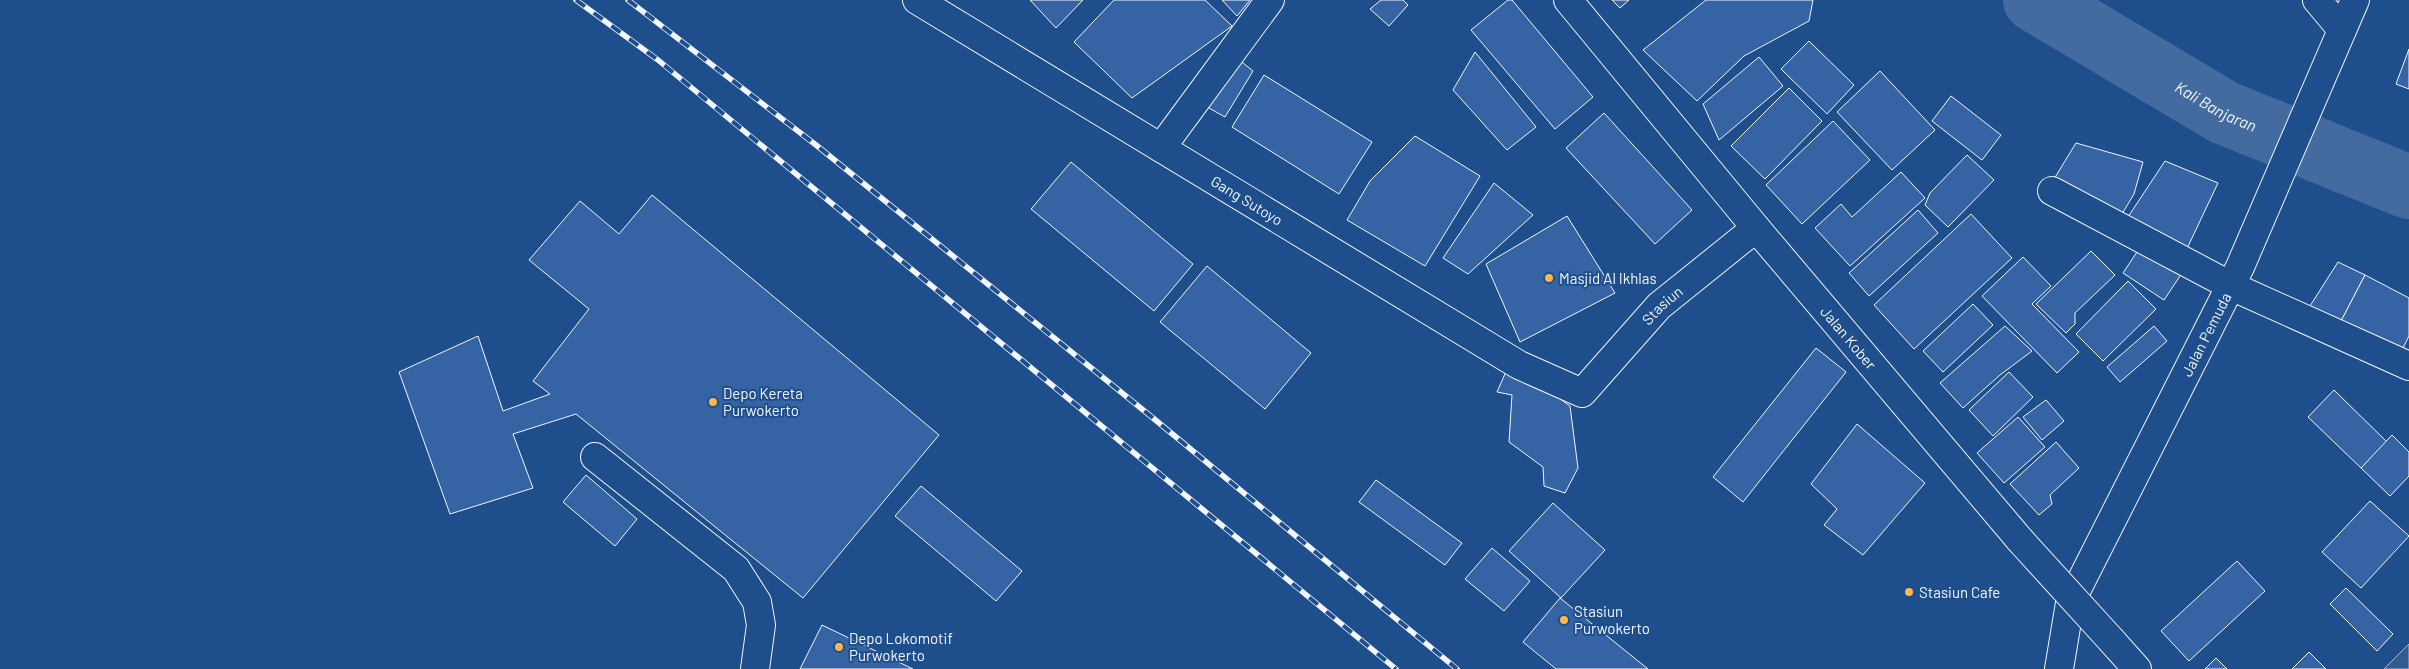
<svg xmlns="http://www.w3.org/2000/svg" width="2409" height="669" viewBox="0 0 2409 669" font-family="Barlow,sans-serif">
<rect width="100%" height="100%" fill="#1f4e8c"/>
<!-- built -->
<polygon fill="#305b95" stroke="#a8bbd7" points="2409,644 2409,669 2384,669"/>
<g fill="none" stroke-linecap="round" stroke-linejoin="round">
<!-- river -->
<path stroke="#446ba0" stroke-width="64" id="s1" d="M2035,0L2225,113L2409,187"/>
</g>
<!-- building -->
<g fill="#3563a3" stroke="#f2f6ff">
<polygon points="1030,0 1083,0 1056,28"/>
<polygon points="1114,0 1205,0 1232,26 1132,98 1074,42"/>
<polygon points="1222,0 1250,0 1237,16"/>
<polygon points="1381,0 1403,0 1408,5 1389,26 1370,9"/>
<polygon points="1508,0 1512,0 1593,97 1555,129 1471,30"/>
<polygon points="1612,0 1629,0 1620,8"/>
<polygon points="1706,0 1813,0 1809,21 1744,56 1697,101 1643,50"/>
<polygon points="1809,41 1854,85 1827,114 1781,69"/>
<polygon points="2409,49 2409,89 2396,84"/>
<polygon points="1475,52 1536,127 1507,150 1453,90"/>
<polygon points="1759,57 1783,86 1719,140 1703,104"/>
<polygon points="1237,58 1253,71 1225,117 1200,103"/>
<polygon points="1880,71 1935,130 1892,170 1837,112"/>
<polygon points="1264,75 1372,142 1339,194 1232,127"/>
<polygon points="1789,88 1822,121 1765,179 1731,146"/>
<polygon points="1951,96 2001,135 1982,160 1932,121"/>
<polygon points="1604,113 1692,210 1655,244 1566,148"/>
<polygon points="1833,121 1870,160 1802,224 1766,185"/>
<polygon points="1415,136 1480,176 1425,266 1347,220 1370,181"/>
<polygon points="2076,143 2143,162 2134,194 2116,224 2051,184"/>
<polygon points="1967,155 1994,180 1948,227 1925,205 1930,193"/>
<polygon points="2165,161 2218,183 2183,257 2124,223"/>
<polygon points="1071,162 1193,264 1154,311 1031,209"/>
<polygon points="1901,172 1925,198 1850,266 1815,228 1841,204 1852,217"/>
<polygon points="1494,183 1533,215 1468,274 1443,258"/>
<polygon points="652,195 939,435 803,598 576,414 513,434 533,488 450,514 399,372 478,336 503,411 550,394 533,381 589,309 529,260 580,201 619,234"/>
<polygon points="1918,210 1938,233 1869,296 1849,273"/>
<polygon points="1971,214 2012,258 1914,349 1874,305"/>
<polygon points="1567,216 1615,293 1520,342 1486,264"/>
<polygon points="2141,246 2182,273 2164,300 2123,273"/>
<polygon points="2091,251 2115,275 2075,313 2075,324 2066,333 2036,304"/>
<polygon points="2023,257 2051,286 2032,304 2079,352 2057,373 1982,296"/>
<polygon points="2338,262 2365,275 2340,323 2310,306"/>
<polygon points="1207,266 1311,353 1265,409 1160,322"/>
<polygon points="2365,275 2409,298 2409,336 2400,354 2340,323"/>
<polygon points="2128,281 2156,309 2103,361 2076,334"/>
<polygon points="1973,304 1993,325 1943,372 1923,351"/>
<polygon points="2005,326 2032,351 2000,375 1963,408 1940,383"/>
<polygon points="2154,326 2167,341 2120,382 2107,367"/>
<polygon points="1816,348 1846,372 1743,502 1713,477"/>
<polygon points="1508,367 1531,378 1570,406 1578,468 1565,493 1544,486 1543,467 1509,442 1512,395 1497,392"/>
<polygon points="2009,372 2033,397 1993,436 1969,410"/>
<polygon points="2334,390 2387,442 2361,468 2308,417"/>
<polygon points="2046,400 2064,421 2042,440 2023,417"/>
<polygon points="2018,417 2045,447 2004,483 1977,453"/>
<polygon points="1857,424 1925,483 1863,555 1824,525 1837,509 1811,484"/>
<polygon points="2392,435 2409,452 2409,476 2390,496 2361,468"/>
<polygon points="2056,442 2079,468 2050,495 2052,504 2039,515 2010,484"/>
<polygon points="586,475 637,519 615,546 563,502"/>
<polygon points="1376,480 1462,543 1445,565 1359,502"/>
<polygon points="921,486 1022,571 996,601 895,516"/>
<polygon points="2370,501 2409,536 2361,588 2322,552"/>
<polygon points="1553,503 1605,550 1561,598 1509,551"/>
<polygon points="1492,548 1530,581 1504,611 1465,579"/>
<polygon points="2237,561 2265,591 2189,661 2161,631"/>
<polygon points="2346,588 2393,634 2377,651 2330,604"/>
<polygon points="1560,598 1648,669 1556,669 1523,642"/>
<polygon points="822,625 913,669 800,669"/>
<polygon points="2309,652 2326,669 2292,669"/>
<polygon points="2216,658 2227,669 2205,669"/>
</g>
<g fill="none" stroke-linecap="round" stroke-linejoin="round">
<defs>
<g id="minor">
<path id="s2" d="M917,0L1519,365L1582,393L1659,306L1756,228"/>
<path id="s3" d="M1568,0L1756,228L2020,540"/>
<polyline points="2317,0 2342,30"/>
<polyline points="1161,148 1270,0"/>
<polyline points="2052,191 2231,286 2409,366"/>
<polyline points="595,457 736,569 757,602 761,625 755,669"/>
<polyline points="2112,641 2137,669"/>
</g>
<g id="major">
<path id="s4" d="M2059,669L2070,603L2240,267L2355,0"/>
</g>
</defs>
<!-- minor casing -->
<use href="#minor" stroke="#f2f6ff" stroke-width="30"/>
<!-- major casing -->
<use href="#major" stroke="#f2f6ff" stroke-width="30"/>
<!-- minor -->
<use href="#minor" stroke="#1f4e8c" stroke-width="28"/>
<!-- major -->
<use href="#major" stroke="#1f4e8c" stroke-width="28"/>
<defs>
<g id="rail">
<polyline points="576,0 658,60 1396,669"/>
<polyline points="628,0 816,145 1153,418 1457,669"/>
</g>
</defs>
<!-- rail casing -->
<use href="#rail" stroke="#f2f6ff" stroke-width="5.5"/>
<!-- rail -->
<use href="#rail" stroke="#1f4e8c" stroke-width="4" stroke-dasharray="11" stroke-linecap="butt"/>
<defs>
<polyline id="minor-bridge" points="2020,540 2112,641"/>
</defs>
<!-- minor-bridge casing -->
<use href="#minor-bridge" stroke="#f2f6ff" stroke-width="30" stroke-linecap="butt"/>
<!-- minor-bridge -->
<use href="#minor-bridge" stroke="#1f4e8c" stroke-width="28"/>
</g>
<!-- markers -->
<g fill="#ffb74d" stroke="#1f4e8c" stroke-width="2">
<circle cx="1549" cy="278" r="5"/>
<circle cx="713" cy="402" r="5"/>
<circle cx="1909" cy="592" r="5"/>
<circle cx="1564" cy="620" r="5"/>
<circle cx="839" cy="647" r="5"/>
</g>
<g text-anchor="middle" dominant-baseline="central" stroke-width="4" stroke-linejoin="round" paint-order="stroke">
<!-- street labels -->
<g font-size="15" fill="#f2f6ff" stroke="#1f4e8c">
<text stroke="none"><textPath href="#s2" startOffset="386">Gang Sutoyo</textPath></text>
<text stroke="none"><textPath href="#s2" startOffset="892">Stasiun</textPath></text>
<text stroke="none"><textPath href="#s4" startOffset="368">Jalan Pemuda</textPath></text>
<text stroke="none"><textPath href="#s3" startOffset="439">Jalan Kober</textPath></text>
</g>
<!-- poi labels -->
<g font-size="15" fill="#f2f6ff" stroke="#1f4e8c" text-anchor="start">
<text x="1559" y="278">Masjid Al Ikhlas</text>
<text x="723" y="393">Depo Kereta<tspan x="723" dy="17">Purwokerto</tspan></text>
<text x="1919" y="592">Stasiun Cafe</text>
<text x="1574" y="611">Stasiun<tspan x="1574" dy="17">Purwokerto</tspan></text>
<text x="849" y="638">Depo Lokomotif<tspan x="849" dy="17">Purwokerto</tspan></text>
</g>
<!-- water labels -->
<g font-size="16" font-style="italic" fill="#f2f6ff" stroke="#1f4e8c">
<text stroke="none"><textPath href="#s1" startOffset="210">Kali Banjaran</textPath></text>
</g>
</g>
</svg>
